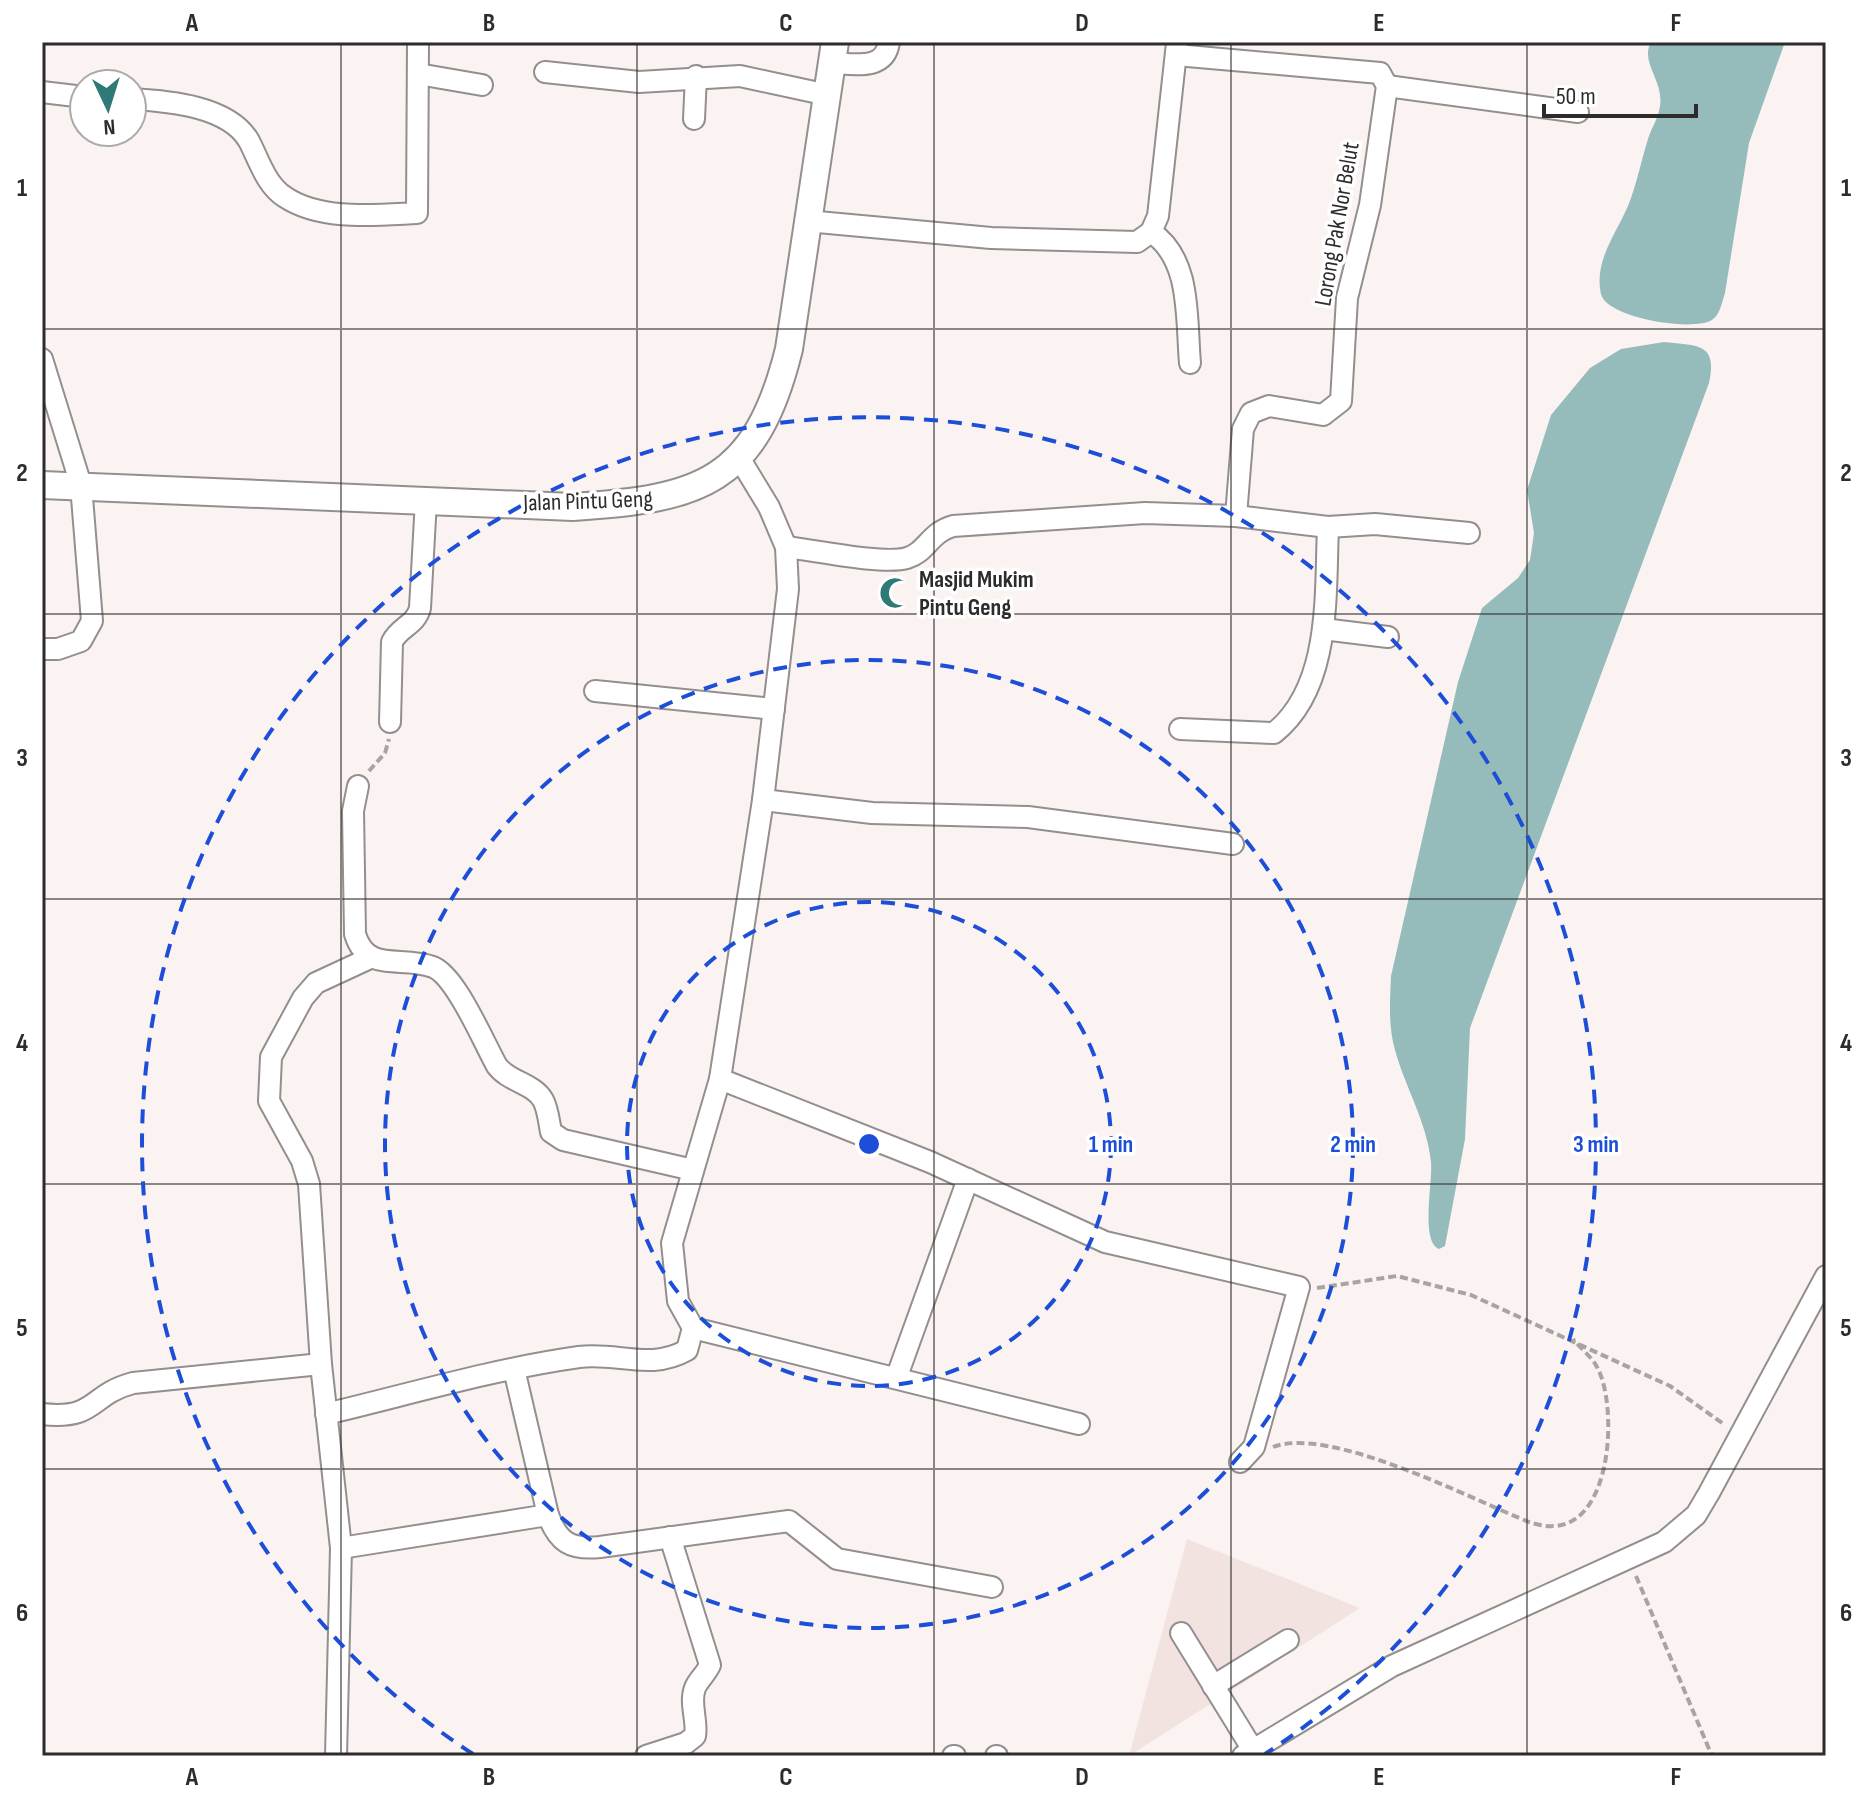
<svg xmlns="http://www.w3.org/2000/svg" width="1868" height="1798" viewBox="0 0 1868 1798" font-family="'Sofia Sans Condensed',sans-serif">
<rect width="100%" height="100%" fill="#faf3f2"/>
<!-- built -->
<polygon fill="#f2e3e1" points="1187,1539 1360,1608 1129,1756"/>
<!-- water -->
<g fill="#95bcbb">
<path d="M1651,42H1785L1749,143L1725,293C1722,302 1720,315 1712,320C1693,332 1606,318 1601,294C1593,258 1620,230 1631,198C1638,178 1642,158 1648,139C1651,129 1657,120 1659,111C1667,82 1639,64 1651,42Z"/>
<path d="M1664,342C1697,346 1718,342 1709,383L1470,1028L1465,1139L1445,1246L1439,1249C1420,1242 1433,1181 1431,1162C1427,1122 1405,1087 1395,1050C1388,1025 1390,1001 1391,976L1458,682L1482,608L1518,578L1530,560L1534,533L1527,490L1551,415L1590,368L1621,349Z"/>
</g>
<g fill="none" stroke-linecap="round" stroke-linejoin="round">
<defs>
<g id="minor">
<polyline points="1176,55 1380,73 1387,86 1370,205 1347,298 1341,401 1323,415 1269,406 1251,413 1243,429 1236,516"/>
<path d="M833,63C854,64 885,71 889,42"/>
<polyline points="545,72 639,82 740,76 828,95"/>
<polyline points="418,74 482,85"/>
<polyline points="1387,86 1578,112"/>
<polyline points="42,92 84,97"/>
<path d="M132,99C168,101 229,106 249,141C259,160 266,185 285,197C321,221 375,215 417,213L418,42"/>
<polyline points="694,119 696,76"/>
<polyline points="807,221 991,238 1137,242 1151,232 1158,216 1177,43"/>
<path d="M1151,232C1192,259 1186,319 1190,363"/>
<polyline points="42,359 81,485 92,621 81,641 58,649 42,649"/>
<path d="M786,547C813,550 884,565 907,558C927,552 929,533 953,526L1145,513L1236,516L1328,527L1375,524L1469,533"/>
<polyline points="1323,629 1388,637"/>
<polyline points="595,691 774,709"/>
<path d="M390,722L392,642C399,627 416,625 420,608L426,500"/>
<path d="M1180,729L1274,733C1332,687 1325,593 1328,527"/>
<path d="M358,786L353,811L355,934C367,974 401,955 433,967C456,976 484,1043 497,1066C509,1082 533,1083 543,1100C548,1109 549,1122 551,1132L563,1140L693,1170"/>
<polyline points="763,800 872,813 1028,817 1233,844"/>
<polyline points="720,1079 930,1162 1105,1242 1299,1287 1254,1447 1240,1462"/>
<polyline points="693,1328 1079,1424"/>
<path d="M514,1369L548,1515C558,1542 570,1550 600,1547L789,1521L837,1559L992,1587"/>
<polyline points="897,1376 968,1179"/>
<path d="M42,1414C98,1420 88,1395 133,1383L321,1364"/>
<path d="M326,1414C410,1394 494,1369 579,1357C618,1352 650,1371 687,1350L693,1328L678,1301L672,1243L720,1079L763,800L788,589L786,547L769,507L738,456"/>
<polyline points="341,1548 548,1515"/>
<polyline points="1181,1633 1253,1750"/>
<polyline points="1213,1686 1288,1640"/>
<polyline points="336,1756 341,1548 321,1364 309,1184 302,1161 269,1101 271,1057 303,998 316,983 370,958"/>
<path d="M646,1756L686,1743L695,1736C698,1721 689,1703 695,1688C698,1680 706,1674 710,1665L670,1537"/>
<polyline points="953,1756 955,1756"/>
<polyline points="996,1756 997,1756"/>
<polyline points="1243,1756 1392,1666 1664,1542 1696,1515 1709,1493 1826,1276"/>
</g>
<path id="major" d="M42,485L573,507C700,499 756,483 789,349L835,42"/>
</defs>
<!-- minor casing -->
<use href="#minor" stroke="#948e8e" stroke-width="24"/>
<!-- major casing -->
<use href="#major" stroke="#948e8e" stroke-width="30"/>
<!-- path -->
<g stroke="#a9a4a4" stroke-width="4" stroke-dasharray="8 4" stroke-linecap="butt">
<polyline points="369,771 385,753 389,739"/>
<polyline points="1317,1288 1397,1276 1471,1295 1670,1386 1725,1425"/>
<path d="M1273,1447C1329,1425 1471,1499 1529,1522C1536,1524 1546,1527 1553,1526C1613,1525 1618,1405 1597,1367C1592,1357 1580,1348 1573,1339"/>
<polyline points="1636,1576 1712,1756"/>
</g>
<!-- minor -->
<use href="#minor" stroke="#fff" stroke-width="20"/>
<!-- major -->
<use href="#major" stroke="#fff" stroke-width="26"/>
</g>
<!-- grid -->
<path fill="none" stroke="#2d2b2b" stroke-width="2" stroke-opacity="0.55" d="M341,42V1756M637,42V1756M934,42V1756M1231,42V1756M1527,42V1756M42,329H1826M42,614H1826M42,899H1826M42,1184H1826M42,1469H1826"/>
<!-- distance rings -->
<g fill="none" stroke="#1d4ed8" stroke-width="4" stroke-dasharray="14 10">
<circle cx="869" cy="1144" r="242"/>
<circle cx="869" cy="1144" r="484"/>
<path d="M473 1754A727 727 0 1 1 1265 1754"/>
</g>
<!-- icons -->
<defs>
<symbol id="mosque-bare" viewBox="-9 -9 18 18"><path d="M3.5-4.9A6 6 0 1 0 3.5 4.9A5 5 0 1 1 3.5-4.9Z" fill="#2f7978" stroke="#fff" stroke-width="2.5" paint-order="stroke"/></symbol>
</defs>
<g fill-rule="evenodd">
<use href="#mosque-bare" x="873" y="571" width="44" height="44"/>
</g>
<g text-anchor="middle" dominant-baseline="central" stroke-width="7" stroke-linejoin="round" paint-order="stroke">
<!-- street labels -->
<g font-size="24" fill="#2d2b2b" stroke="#fff">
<text transform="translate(1337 224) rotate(-80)">Lorong Pak Nor Belut</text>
<text transform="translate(588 501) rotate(-2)">Jalan Pintu Geng</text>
</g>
<!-- poi labels -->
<g font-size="24" font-weight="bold" fill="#2d2b2b" stroke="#fff" text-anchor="start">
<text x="919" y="579">Masjid Mukim<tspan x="919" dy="28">Pintu Geng</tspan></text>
</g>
</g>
<circle cx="869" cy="1144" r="12" fill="#1d4ed8" stroke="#fff" stroke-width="4"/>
<g font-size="24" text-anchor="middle" font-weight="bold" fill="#1d4ed8" stroke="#fff" stroke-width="7" stroke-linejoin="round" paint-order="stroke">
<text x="1111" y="1152">1 min</text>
<text x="1353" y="1152">2 min</text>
<text x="1596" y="1152">3 min</text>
</g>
<!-- border -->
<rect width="1868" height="1798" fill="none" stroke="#ffffff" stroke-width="88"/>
<!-- north arrow -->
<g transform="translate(108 108) rotate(176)"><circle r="38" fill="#ffffff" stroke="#abaaaa" stroke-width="2"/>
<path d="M0-6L14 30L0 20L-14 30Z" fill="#2f7978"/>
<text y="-12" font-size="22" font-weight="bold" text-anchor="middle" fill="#2d2b2b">N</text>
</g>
<!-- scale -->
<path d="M1544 104v12h152v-12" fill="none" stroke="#2d2b2b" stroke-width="4"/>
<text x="1556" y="104" font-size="24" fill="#2d2b2b" stroke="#ffffff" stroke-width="6" paint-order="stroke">50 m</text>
<rect x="44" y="44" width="1780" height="1710" fill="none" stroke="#2d2b2b" stroke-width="3"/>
<g font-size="26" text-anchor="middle" font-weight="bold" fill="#2d2b2b">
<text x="192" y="31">A</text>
<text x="489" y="31">B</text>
<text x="786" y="31">C</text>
<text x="1082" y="31">D</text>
<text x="1379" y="31">E</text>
<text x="1676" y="31">F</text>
<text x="22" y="196">1</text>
<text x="1846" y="196">1</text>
<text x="22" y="481">2</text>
<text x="1846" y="481">2</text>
<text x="22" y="766">3</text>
<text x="1846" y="766">3</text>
<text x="22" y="1051">4</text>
<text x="1846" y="1051">4</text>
<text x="22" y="1336">5</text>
<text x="1846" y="1336">5</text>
<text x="22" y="1621">6</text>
<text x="1846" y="1621">6</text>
<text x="192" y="1785">A</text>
<text x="489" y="1785">B</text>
<text x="786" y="1785">C</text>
<text x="1082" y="1785">D</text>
<text x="1379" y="1785">E</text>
<text x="1676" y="1785">F</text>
</g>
</svg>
